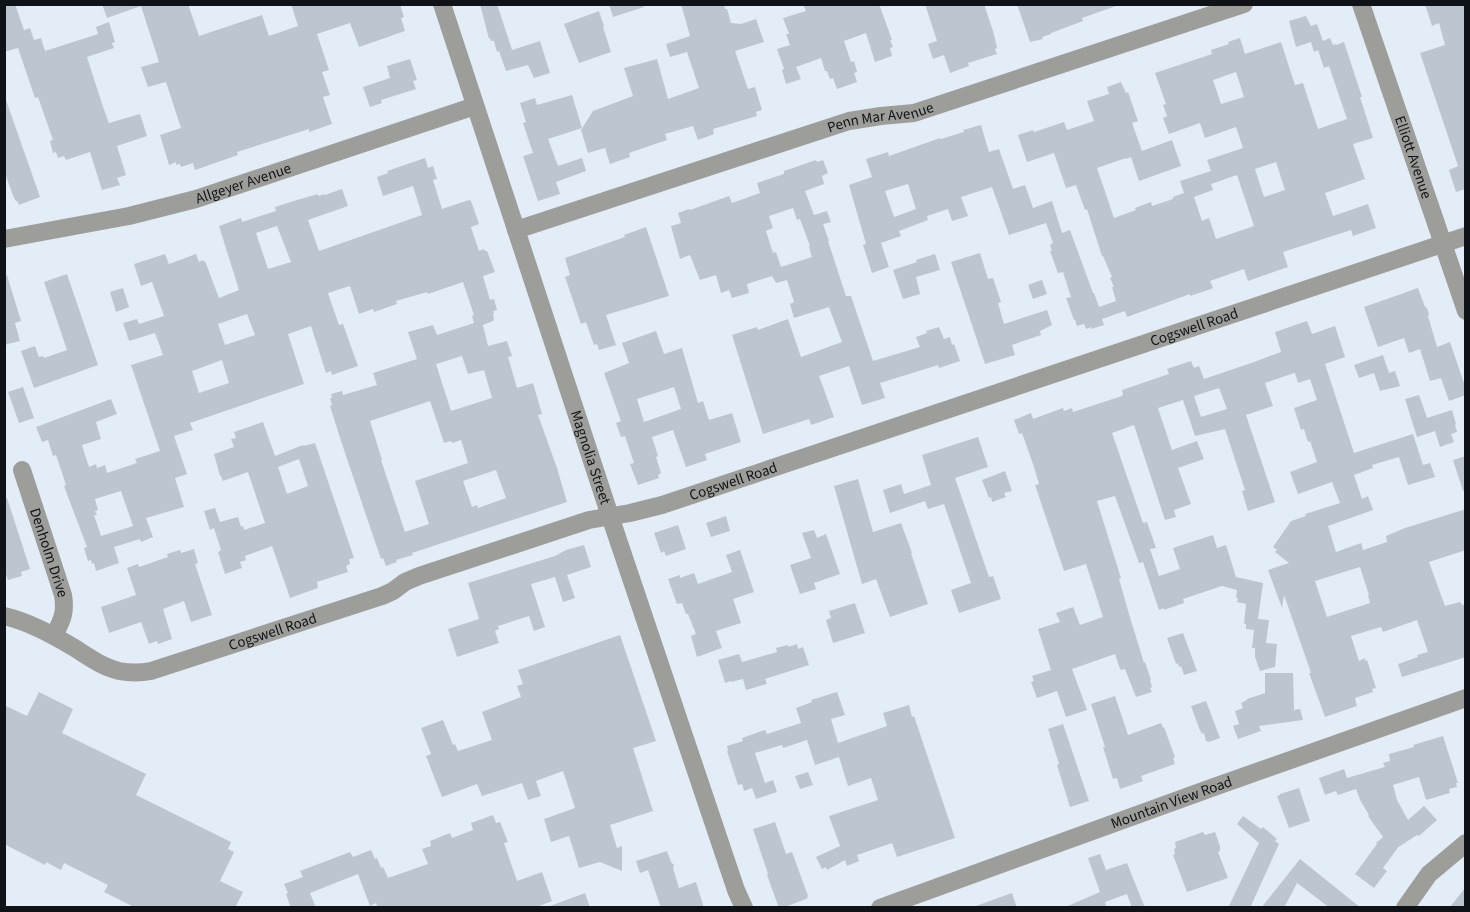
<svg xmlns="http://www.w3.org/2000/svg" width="1470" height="912" viewBox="0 0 1470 912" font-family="'Source Sans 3',sans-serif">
<rect width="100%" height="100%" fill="#e3edf7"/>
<!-- building -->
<g fill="#bdc6d0" fill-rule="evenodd">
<polygon points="4,4 15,4 24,30 30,28 34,40 41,38 45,51 98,34 96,27 109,22 115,42 112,43 114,48 87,57 103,107 109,123 140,114 147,136 117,146 126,175 117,178 120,185 102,190 90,152 66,160 64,156 58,158 56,152 53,153 50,141 53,140 38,97 35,98 18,48 4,52"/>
<polygon points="102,4 188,4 199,36 262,15 269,36 298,26 291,4 400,4 404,17 401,18 405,31 359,47 350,23 317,34 329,70 322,72 330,95 323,97 332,124 309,132 309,129 237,152 238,155 195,170 193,163 181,167 180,164 176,165 176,162 169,165 160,135 181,128 166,82 148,87 141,67 159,62 141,6 107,18"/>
<polygon points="480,4 497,4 512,50 540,41 550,73 534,78 528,65 506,71 499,51 497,52 494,41 491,41 490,38 489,39"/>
<polygon points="609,4 643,4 644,7 613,17"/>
<polygon points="681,4 724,4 725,9 727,9 731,23 741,24 756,19 764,42 735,51 748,89 755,87 762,110 756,112 757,116 713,129 714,134 698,140 693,126 665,134 667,140 629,153 630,157 610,164 605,148 588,153 581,130 593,111 633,96 624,68 657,59 668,99 699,88 687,52 670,57 666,44 690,36"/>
<polygon points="803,4 879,4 892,40 890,40 893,47 890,48 892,56 875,62 866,33 844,41 851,62 854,61 857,72 854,73 857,82 837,89 833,78 830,79 827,71 825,71 821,58 796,67 801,79 786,84 782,70 784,69 777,49 790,45 786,34 789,34 783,18 806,11"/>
<polygon points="925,4 984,4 993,31 997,47 995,50 997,54 968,63 969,66 950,73 944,55 933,59 928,44 937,41"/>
<polygon points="1017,4 1116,4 1116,6 1082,18 1083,21 1051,33 1051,34 1042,37 1043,39 1030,42"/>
<polygon points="1425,4 1466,4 1466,189 1456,192 1449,170 1458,166 1420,53 1445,45 1439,23 1432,26"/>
<polygon points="599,11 604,26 603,27 611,52 579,63 564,24"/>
<path d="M1306,16L1311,26L1317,24L1323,41L1330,38L1333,45L1335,44L1336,45L1344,42L1362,97H1360L1373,138L1353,144L1365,179L1325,193L1333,216L1368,204L1376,228L1353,236L1351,230L1283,252L1288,267L1248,281L1244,269L1210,281L1213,288L1211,289L1190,296V294L1127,317L1125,311L1102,319L1104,325L1091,329V327L1086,329L1084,324L1077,326L1075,320H1074L1066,298L1071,297L1063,272L1058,273L1050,251H1052L1050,245L1053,243L1046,223L1009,235L992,187L961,197L968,216L952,221L948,209L927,216L928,220L899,231L901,236L881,243L889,267L872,273L863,245L866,244L849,185L872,177L866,159L888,152L889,156L940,138L941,139L964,132L963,130L981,125L989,152L999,149L1013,189L1025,185L1033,208L1052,201L1062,233L1070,230L1093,293H1094L1099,307L1116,301L1112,287H1114L1110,278L1112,277L1103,256H1102L1087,209L1085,210L1076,185L1066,188L1054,153L1027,162L1018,135L1033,130L1034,132L1064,122L1067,130L1094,121L1087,101L1109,94L1107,87L1121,82L1126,93L1128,92L1138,121L1132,123L1142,151L1172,140L1181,166L1139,181L1131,157L1126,159V158L1097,168L1114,218L1136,210L1135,208L1151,202L1152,206L1173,199V197L1184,193L1180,181L1211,171L1207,160L1243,148L1236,127L1205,138L1200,123L1169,134L1163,118L1167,116L1163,105L1166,104L1155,73L1212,54L1211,50L1229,44L1228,42L1240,38L1245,54L1281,42L1295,85L1303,83L1318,129L1347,119L1329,66L1324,68L1318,50L1314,52L1311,42L1296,47L1289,21ZM1236,72L1244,97L1221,104L1213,80ZM1276,162L1285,190L1264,197L1255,169ZM1237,175L1254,226L1216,239L1209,218L1202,221L1194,197L1213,190L1211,184ZM908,184L916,209L894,217L885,191Z"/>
<polygon points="410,59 417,80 413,81 416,89 381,100 382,103 370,107 363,87 390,78 387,66"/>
<polygon points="572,95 582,128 548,139 558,166 582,158 586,171 556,182 560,194 538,201 523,156 533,153 523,123 526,122 520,103 535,98 537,105"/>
<polygon points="6,100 40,197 19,205 18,202 16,201 14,198 4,171 4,101"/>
<path d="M425,158L428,168L433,166L437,179L433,180L442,209L469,200L471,201L479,224L471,227L479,251L484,249L485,251H487L495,272L483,276L490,300L494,299L497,310L493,311L494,313L493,314L494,319L493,321L483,325L488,346L507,341L512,356L508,357L517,388L533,383L542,414L538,415L557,468L567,502L412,553L413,555L396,560L397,562L386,566L383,558L381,559L370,527L341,441L330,406L332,405L330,398H332L331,394L342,391L343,395L377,385L373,373L417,359L408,332L433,325L437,335L474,323L472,316L474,315L463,282L428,294L427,292L396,301L397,304L374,312L373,309L359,314L350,286L328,293L339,325L343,324L358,366L332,375L331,371L326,373L311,326L288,334L304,384L190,423L193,430L174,436L187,474L175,478L184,507L146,518L153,537L141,542L140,539L114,547L119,563L96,571L94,563L92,564L91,560L88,561L84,548L87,547L64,486L66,485L56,455L53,456L48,440L42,442L36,427L111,399L117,414L96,422L101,439L82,445L89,467L96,464L97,468L105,465L107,473L137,463L135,459L160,451L131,365L163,355L155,333L129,341L123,323L137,319L139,324L164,316L152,282L141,286L134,264L165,254L169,264L196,254L199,262L203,260L204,262L205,261L219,298L239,290L219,226L241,218L242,222L251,219L276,211L275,207L297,200L318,194V196L325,194V195L342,189L348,206L308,220L319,251L422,215L413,186L383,196L377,177L388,173L387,171ZM277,226L291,262L268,269L256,233ZM247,314L255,335L225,345L218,324ZM462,356L468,374L484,370L492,398L451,411L436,364ZM222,360L229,383L199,393L192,371ZM430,401L444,443L451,441L452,443L461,440L468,463L415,481L429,524L405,532L381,460H382L370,421ZM496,470L506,498L478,508L477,505L472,507L463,481ZM121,491L133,526L101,536L94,515H97L95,511L98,510L95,499Z"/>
<path d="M816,160L817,162L823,160L828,173L822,176L824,184L805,191L814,215L827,211L831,222L823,224L829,241H828L846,296H851L873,361L920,347L916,337L927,333L926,331L939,327L944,339L950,337L952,345L954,344L960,361L939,368L938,365L880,383L885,398L862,405L849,366L819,376L834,417L811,425L809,419L763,434L732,335L757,327L758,330L788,319L801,357L842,342L829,307L794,318L790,304L794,302L787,280L776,283L772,276L747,284L749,293L732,298L729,290L721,293L716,275L700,280L690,255L680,259L671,226L681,223L678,213L689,209L690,210L729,196L732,203L760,193L757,183L784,174V171ZM793,208L797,220L800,219L810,246L809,247L812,257L781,267L776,252L773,253L766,231L773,228L769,216Z"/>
<polygon points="646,227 669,296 606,315 616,345 599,350 597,344 594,345 586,322 581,324 565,277 570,275 565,258 625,237 624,235"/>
<polygon points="980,253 988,279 993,278 1001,302 998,303 1004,324 1047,310 1052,325 1040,331 1041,335 1012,345 1015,355 985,364 951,262"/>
<polygon points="935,254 940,270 916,277 920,294 903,299 893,270 917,262 916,260"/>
<polygon points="67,274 98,365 34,388 21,351 35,346 39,357 43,356 44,358 67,350 44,282"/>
<polygon points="7,275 21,321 15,323 20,341 4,345 4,276"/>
<polygon points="1042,280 1047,294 1033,299 1028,285"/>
<polygon points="123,288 129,307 116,312 110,292"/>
<polygon points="1418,288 1425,307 1427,308 1429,314 1428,316 1437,347 1450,342 1466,389 1466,395 1449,401 1441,378 1430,381 1420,349 1409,353 1404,338 1378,347 1364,307"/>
<path d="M1307,321L1312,334L1335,326L1345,357L1325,364L1354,453L1413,434L1423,465L1430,463L1435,477L1408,485L1399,457L1372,465L1373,468L1354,475L1362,499L1368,496L1373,510L1328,526L1336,552L1361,543L1363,550L1387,542L1386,536L1405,528L1466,509V550L1429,562L1445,606L1460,602L1462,605L1466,604V657L1402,677L1398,664L1418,657L1417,655L1428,652L1417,620L1383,632L1381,627L1351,636L1359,661L1365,658V661L1367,660L1376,688L1372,689L1373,692L1355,698L1357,706L1325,717L1309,673H1311L1290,612L1284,595L1282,608L1268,570L1289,563L1275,552L1277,550L1273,547L1291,521L1306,516L1305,514L1340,503L1332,482L1298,494L1290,472L1317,462L1310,441L1308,442L1304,429L1301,430L1294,408L1317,400L1310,379L1298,383L1295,373H1294L1265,383L1273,406L1246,415L1275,502L1248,511L1242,491L1245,490L1225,429L1195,436L1183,400L1158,408L1172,450L1197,441L1204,459L1178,468L1191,504L1174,510L1176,517L1165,520L1134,425L1112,433L1143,523L1147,522L1156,548L1150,549L1159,576L1180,569L1173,548L1213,535L1217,548L1226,545L1236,577L1263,583L1258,619L1269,620L1266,643L1277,644L1275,667L1260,671L1255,657V648H1252L1254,630L1246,629V624H1244L1246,604L1237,602L1238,598H1236L1237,590L1222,586L1183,599L1184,603L1164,610V608L1159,610L1143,562L1139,563L1115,496L1097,501L1121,578L1119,579L1129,614L1144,663L1145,662L1151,680H1150L1152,687L1150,688L1152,692L1136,697L1125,669L1121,670L1120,669L1115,654L1072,669L1087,710L1066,717L1057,691L1037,698L1031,682L1034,681L1032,676L1051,670L1038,629L1060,622L1056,613L1073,607L1080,625L1103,617L1086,564L1064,571L1035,485L1039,484L1033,464L1022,433L1019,434L1014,420L1031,413L1033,419L1063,408L1064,411L1072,408L1073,412L1122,396L1123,394L1122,390L1169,374L1167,369L1191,361L1194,368L1199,366L1204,379L1254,362L1281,352L1275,332ZM1219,388L1227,409L1201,417L1194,396ZM1360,567L1369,595H1368L1370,603L1327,617L1315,581Z"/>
<path d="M656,331L664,354L682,348L698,403L703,401L709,420L732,413L741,442L705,454L707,460L686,467L673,430L652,437L658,456L656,457L661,473L658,475L659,478L638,485L630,464L634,463L625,436L621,437L616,423L621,421L604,373L629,363L622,343ZM674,387L681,409L644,422L637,399Z"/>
<polygon points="1383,355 1389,373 1395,371 1400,386 1380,391 1374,373 1359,378 1354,365"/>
<polygon points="23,387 34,418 19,423 8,392"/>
<polygon points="1419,395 1427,418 1452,410 1456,424 1455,425 1457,432 1451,434 1454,442 1440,447 1435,431 1417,437 1405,399"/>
<path d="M263,422L275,456L303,445L304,446L315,443L354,558L349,559L350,564L346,566L348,572L317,582L318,588L290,598L272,546L245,556L246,560L240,562L242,568L225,574L218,552L221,550L214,528L210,530L204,511L215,508L220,522L238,517L241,527L243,526L244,530L265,523L248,472L223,481L221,476H220L214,454L234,447L231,439L236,438L234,432ZM299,459L308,486L287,494L278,467Z"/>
<polygon points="978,437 988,467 955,478 989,577 993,576 1001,599 959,613 951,590 971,583 944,504 928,509 925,501 890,513 883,490 901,484 904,494 931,485 922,455"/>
<polygon points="1466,456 1466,491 1463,491 1453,460"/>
<polygon points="1005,471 1012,491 1004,493 1006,497 992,502 991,497 989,498 982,480"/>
<polygon points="858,479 873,532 901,523 912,553 911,553 928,604 890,617 876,579 862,584 834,486"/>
<polygon points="4,498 7,498 30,569 21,572 22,576 8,580 4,569"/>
<polygon points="726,516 730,531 711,537 706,523"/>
<polygon points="678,525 686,549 666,556 664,551 661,553 654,533"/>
<polygon points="814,530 817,538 826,534 840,574 814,583 816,589 800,594 790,565 811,558 802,533"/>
<polygon points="584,545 591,567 567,575 575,598 563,602 555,577 531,584 545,627 534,631 529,616 498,626 499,629 495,631 499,643 457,657 448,629 479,619 468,583 555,556 566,550"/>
<polygon points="194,549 198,563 195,564 212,615 191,622 184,601 163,609 172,639 158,644 157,641 149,644 141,622 109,633 101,607 136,595 127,568 138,564 139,567 168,557 167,554 180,550 181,553"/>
<polygon points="740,550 754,592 733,599 741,623 716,631 722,648 697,657 691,636 696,634 688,614 686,614 682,603 677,604 668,579 680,575 680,578 694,573 698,584 732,572 726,555"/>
<polygon points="855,603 865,633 833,643 826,620 831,618 829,611"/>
<polygon points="1183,633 1197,671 1184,675 1181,666 1179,667 1178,663 1176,664 1167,638"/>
<polygon points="620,635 656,741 633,748 653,811 610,825 617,848 622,846 622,871 600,862 579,868 569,836 551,842 544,819 575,808 563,771 536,781 541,796 528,800 522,783 482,796 477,784 442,797 426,756 431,754 421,728 443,720 453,745 455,744 458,751 492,740 482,712 521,697 517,686 523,684 518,670"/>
<polygon points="797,644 798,649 803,647 809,665 765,679 767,684 746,690 743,679 731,682 731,681 725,683 718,660 739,654 742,662 777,652 776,648 788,645 788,647"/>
<polygon points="1265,673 1293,673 1294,710 1300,709 1303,720 1259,726 1261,731 1238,739 1233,726 1239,724 1235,711 1243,708 1241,703 1247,700 1247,699 1265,693"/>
<polygon points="39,692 73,709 62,733 146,774 136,795 231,842 228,849 234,852 220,881 243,892 235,908 136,908 104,892 108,885 64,863 61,870 46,862 45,865 4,844 4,705 27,716"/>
<polygon points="837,692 845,715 831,719 838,743 887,726 883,713 909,705 912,717 914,716 955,838 897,857 892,843 857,855 859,861 847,866 845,860 827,870 826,867 822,869 816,857 840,846 829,816 878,800 871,778 848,786 839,757 815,765 807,740 783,748 782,745 755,753 765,783 773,780 777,792 756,799 752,788 744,791 742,784 738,785 727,751 728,751 727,746 743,741 742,738 765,730 767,734 801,723 796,708 812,702 811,700"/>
<polygon points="1115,696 1128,735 1161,723 1163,728 1164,727 1175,757 1173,758 1175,764 1141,776 1143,781 1120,789 1117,778 1113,779 1103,747 1105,747 1091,704"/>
<polygon points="1206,701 1220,738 1209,742 1206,741 1204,733 1202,734 1199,728 1191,706"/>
<polygon points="1063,724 1089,801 1070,807 1057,765 1059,764 1048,729"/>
<polygon points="1443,736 1458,783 1456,783 1457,787 1449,789 1450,793 1426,800 1419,777 1393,785 1397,800 1408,820 1424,806 1437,820 1419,836 1417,835 1397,848 1397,849 1383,868 1387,871 1374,888 1355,874 1377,844 1376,843 1383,837 1368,816 1369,815 1360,800 1356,789 1338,795 1336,791 1325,795 1319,778 1344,769 1347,778 1385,767 1383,763 1390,761 1389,754 1414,747 1413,745"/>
<polygon points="808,772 813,785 800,789 795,776"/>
<polygon points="1299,788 1310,821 1289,828 1277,796 1280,795 1280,794"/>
<polygon points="493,815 496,823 500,822 508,842 504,843 517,881 542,872 552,901 534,908 378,908 376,903 370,906 358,874 310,893 316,908 291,908 286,894 288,893 284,884 303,877 300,871 350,852 353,857 371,850 375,859 377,858 381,868 383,867 388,878 428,864 422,849 431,846 430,841 450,833 452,838 473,830 471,823"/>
<polygon points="1243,816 1261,829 1263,827 1277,839 1275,841 1279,844 1250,908 1228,908 1259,843 1237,824"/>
<polygon points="775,822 786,854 792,852 808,896 807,897 808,898 783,908 779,908 767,875 768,874 753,829"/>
<polygon points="1203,832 1205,835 1215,832 1220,846 1220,851 1218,852 1228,878 1187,892 1173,855 1175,854 1174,849 1176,848 1175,842"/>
<polygon points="667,851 671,862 674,865 673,868 679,888 696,882 704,908 661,908 648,870 640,873 636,861"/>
<polygon points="1100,854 1106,870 1127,863 1145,908 1132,908 1127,894 1105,902 1107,908 1063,908 1100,892 1088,858"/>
<polygon points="1300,859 1361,908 1330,908 1297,883 1284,908 1261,908"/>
<polygon points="1466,887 1466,908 1449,908"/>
<polygon points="585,893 590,908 550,908 550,906"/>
<polygon points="1012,893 1017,908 976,908 976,906"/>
</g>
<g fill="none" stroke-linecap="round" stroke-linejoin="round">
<!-- minor -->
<g stroke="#9d9e99" stroke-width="18">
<path id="s1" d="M442,4L610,516L736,890L744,908"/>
<path id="s2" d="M1361,4L1466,311"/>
<path id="s3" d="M516,230L849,121L881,116L914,113L1244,4"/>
<path id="s4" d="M4,239L129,216L196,199L475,106"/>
<path id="s5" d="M22,470L63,595C66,613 62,620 54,636"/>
<path id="s6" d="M4,616C29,622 51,634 73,647C87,656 102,667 119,671C130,673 140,673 151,671L382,596L393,591L405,582L419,576L589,520L630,513L662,505L1466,236"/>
<path id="s7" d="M880,908L1214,787L1466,698"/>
<polyline points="1405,908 1429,874 1466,843"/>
</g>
</g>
<g text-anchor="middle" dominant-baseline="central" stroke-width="5" stroke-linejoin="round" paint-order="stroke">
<!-- street labels -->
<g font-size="15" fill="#0f1216" stroke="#fff">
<text stroke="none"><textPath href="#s3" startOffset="382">Penn Mar Avenue</textPath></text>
<text stroke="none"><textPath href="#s2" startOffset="162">Elliott Avenue</textPath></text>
<text stroke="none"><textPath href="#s4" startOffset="246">Allgeyer Avenue</textPath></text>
<text stroke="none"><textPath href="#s6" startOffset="1260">Cogswell Road</textPath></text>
<text stroke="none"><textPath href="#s1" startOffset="477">Magnolia Street</textPath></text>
<text stroke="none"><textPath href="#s6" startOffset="774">Cogswell Road</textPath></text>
<text stroke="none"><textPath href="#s5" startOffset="87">Denholm Drive</textPath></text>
<text stroke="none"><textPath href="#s6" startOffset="288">Cogswell Road</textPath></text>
<text stroke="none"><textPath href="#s7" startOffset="310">Mountain View Road</textPath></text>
</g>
</g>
<!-- border -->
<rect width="1470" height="912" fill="none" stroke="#0f1216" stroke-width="12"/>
</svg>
